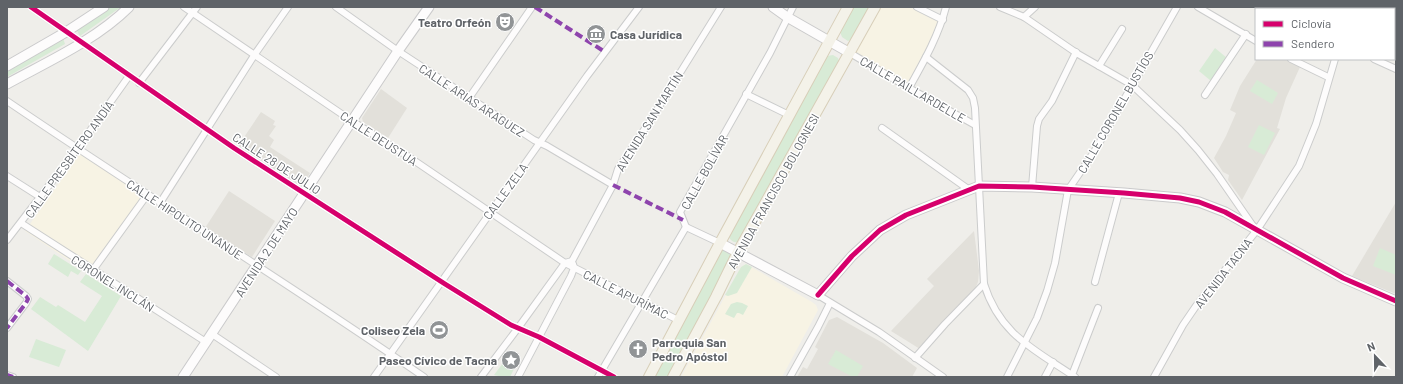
<svg xmlns="http://www.w3.org/2000/svg" width="1403" height="384" viewBox="0 0 1403 384" font-family="Barlow,sans-serif">
<rect width="100%" height="100%" fill="#efeeea"/>
<!-- commercial -->
<g fill="#f7f3e4">
<polygon points="875,7 917,7 943,20 909,88 850,53"/>
<polygon points="80,153 144,195 88,273 25,231"/>
<polygon points="746,264 812,302 816,305 818,310 782,377 681,377 741,267"/>
</g>
<!-- education -->
<g fill="#e2e0da">
<polygon points="1257,59 1285,59 1300,67 1286,98 1277,128 1280,129 1242,200 1228,180 1229,175 1223,172 1214,158 1226,136 1236,113 1230,110 1240,86"/>
<polygon points="381,89 407,108 388,138 363,122 362,118"/>
<polygon points="261,112 275,121 273,125 276,126 269,136 274,140 270,147 310,173 301,187 298,187 262,164 238,146"/>
<polygon points="229,191 275,221 252,257 205,228"/>
<polygon points="1396,202 1396,294 1352,276"/>
<polygon points="974,231 979,271 978,282 975,289 920,349 891,331 934,286 927,279"/>
<polygon points="837,317 883,343 917,368 912,377 797,377 803,367 807,369 818,349 815,347 829,320"/>
</g>
<!-- green -->
<g fill="#d8ebd6">
<polygon points="111,7 121,7 80,36 76,29 94,19"/>
<polygon points="853,7 871,7 853,39 848,41 842,37 840,32"/>
<polygon points="63,38 65,44 7,77 7,69"/>
<polygon points="1215,48 1227,58 1211,81 1199,71"/>
<path d="M833,55L838,58L840,65L741,242C734,243 731,242 728,235L827,56Z"/>
<polygon points="1257,80 1278,93 1272,104 1250,91"/>
<polygon points="1259,125 1275,133 1264,155 1248,147"/>
<polygon points="720,248 732,253 732,257 669,377 653,377"/>
<polygon points="1380,248 1396,255 1396,275 1373,266"/>
<polygon points="54,254 81,271 78,275 71,271 68,277 48,264"/>
<polygon points="746,264 752,267 737,293 728,296 725,295 741,267"/>
<polygon points="86,274 121,296 88,351 31,309 40,297 56,307 58,305 85,322 102,296 80,282"/>
<polygon points="737,302 742,303 748,306 743,315 739,313 737,313 734,318 725,314 731,304"/>
<polygon points="36,339 66,350 59,367 29,357"/>
<polygon points="836,350 863,366 857,377 853,377 828,364"/>
<polygon points="506,359 510,364 516,365 510,377 503,377 494,375"/>
</g>
<g fill="none" stroke-linecap="round" stroke-linejoin="round">
<defs>
<g id="street">
<polyline points="31,7 234,148 445,284 511,325 539,337 614,377"/>
<polyline points="184,7 352,121 409,157 565,263 678,320"/>
<polyline points="336,7 398,51 534,140 547,146 613,185"/>
<polyline points="917,7 943,20"/>
<polyline points="1000,7 1024,17 1078,54 1132,85 1180,130 1198,150 1217,174 1253,226"/>
<polyline points="1198,7 1256,41"/>
<polyline points="1283,9 1284,7"/>
<polyline points="1350,9 1350,7"/>
<polyline points="1024,17 1035,7"/>
<polyline points="850,53 909,88 975,125"/>
<path d="M926,57L968,90L973,98L975,108L984,284C1000,335 1034,349 1075,377"/>
<polyline points="1291,59 1328,77"/>
<polyline points="1374,59 1396,69"/>
<polyline points="1099,66 1122,29"/>
<polyline points="139,83 197,7"/>
<path d="M909,88C924,61 938,37 946,7"/>
<polyline points="746,94 789,115"/>
<polyline points="1205,95 1246,34"/>
<polyline points="469,98 532,7"/>
<path d="M7,101C145,195 287,282 424,377"/>
<polyline points="882,128 968,189"/>
<polyline points="7,176 40,197"/>
<polyline points="1032,187 1037,126 1039,119 1052,101 1076,52"/>
<polyline points="160,203 255,54 288,7"/>
<polyline points="21,223 206,342"/>
<polyline points="686,227 680,212 770,53 793,7"/>
<polyline points="686,227 720,243"/>
<polyline points="7,240 77,149 129,76"/>
<polyline points="93,270 147,195"/>
<polyline points="7,281 26,296 28,299 26,303 7,328"/>
<polyline points="1095,282 1119,193"/>
<polyline points="818,295 879,332 943,377"/>
<polyline points="212,334 276,377"/>
<polyline points="915,358 945,324 984,284"/>
<polyline points="7,375 13,377"/>
<polyline points="1072,375 1098,308"/>
<polyline points="374,377 587,76 639,7"/>
<polyline points="481,377 518,328 565,263 572,261 613,185 618,169 652,118 721,7"/>
<polyline points="518,377 571,276 574,268 573,264"/>
<polyline points="598,377 686,227"/>
<polyline points="790,377 818,327 830,303"/>
<polyline points="1007,377 1037,318 1047,291 1055,263 1068,190 1094,152 1177,7"/>
<polyline points="1045,377 1053,362"/>
<polyline points="1154,377 1183,325 1196,306 1257,230 1299,166 1316,124 1335,59"/>
</g>
<g id="secondary">
<polyline points="773,7 787,17 850,53"/>
<polyline points="7,66 66,32 104,7"/>
<path d="M7,84C47,62 96,40 129,7"/>
<polyline points="720,243 818,295 852,256 880,230 906,215 979,186 1032,187 1124,193 1180,198 1199,202 1225,212 1343,278 1396,301"/>
<polyline points="183,377 398,51 429,7"/>
</g>
<g id="primary">
<polyline points="649,377 720,243 848,7"/>
<polyline points="673,377 716,297 738,252 875,7"/>
</g>
</defs>
<!-- street casing -->
<use href="#street" stroke="#cbcccc" stroke-width="8"/>
<!-- secondary casing -->
<use href="#secondary" stroke="#cacacb" stroke-width="11"/>
<!-- primary casing -->
<use href="#primary" stroke="#d7ceb8" stroke-width="12"/>
<!-- street -->
<use href="#street" stroke="#fdfcfc" stroke-width="6"/>
<!-- secondary -->
<use href="#secondary" stroke="#fdfcfc" stroke-width="9"/>
<!-- primary -->
<use href="#primary" stroke="#f4f2e9" stroke-width="10"/>
<!-- quiet -->
<g stroke="#8e44ad" stroke-width="4" stroke-dasharray="8 4" stroke-linecap="butt">
<polyline points="535,7 605,52"/>
<polyline points="613,185 683,220"/>
<polyline points="7,281 26,296 28,299 26,303 7,328"/>
<polyline points="7,375 13,377"/>
</g>
<defs>
<g id="cycleway">
<polyline points="31,7 234,148 445,284 511,325 539,337 614,377"/>
<polyline points="818,295 852,256 880,230 906,215 979,186 1032,187 1124,193 1180,198 1199,202 1225,212 1343,278 1396,301"/>
</g>
</defs>
<!-- cycleway casing -->
<use href="#cycleway" stroke="#fff" stroke-width="8"/>
<!-- cycleway -->
<use href="#cycleway" stroke="#d6006c" stroke-width="5"/>
</g>
<!-- icons -->
<defs>
<symbol id="theatre-disc" viewBox="-11 -11 22 22"><circle r="9.5" fill="#919496" stroke="#fff"/><path d="M-5-5.5Q0-4 5-5.5V0Q5 5 0 6Q-5 5-5 0ZM-3.3-2.5H-1v1.5H-3.3ZM1-2.5H3.3v1.5H1ZM-2.8 1Q0 5.5 2.8 1Z" fill="#fff"/></symbol>
<symbol id="museum-disc" viewBox="-11 -11 22 22"><circle r="9.5" fill="#919496" stroke="#fff"/><path d="M0-6L6-3V-2H-6V-3ZM-5-1h2V3h-2ZM-1-1h2V3h-2ZM3-1h2V3H3ZM-6 4H6V6H-6Z" fill="#fff"/></symbol>
<symbol id="stadium-disc" viewBox="-11 -11 22 22"><circle r="9.5" fill="#919496" stroke="#fff"/><path d="M0-5a6.5 5 0 1 0 0 10a6.5 5 0 1 0 0-10ZM-3.5-1.8h7v3.6h-7Z" fill="#fff"/></symbol>
<symbol id="church-disc" viewBox="-11 -11 22 22"><circle r="9.5" fill="#919496" stroke="#fff"/><path d="M-1.2-6h2.4v3.5h3.3v2.4h-3.3V6h-2.4V-.1h-3.3v-2.4h3.3Z" fill="#fff"/></symbol>
<symbol id="sight-disc" viewBox="-11 -11 22 22"><circle r="9.5" fill="#919496" stroke="#fff"/><path d="M0-6L1.8-2.2L6-1.7L2.9 1.2L3.7 5.4L0 3.3L-3.7 5.4L-2.9 1.2L-6-1.7L-1.8-2.2Z" fill="#fff"/></symbol>
</defs>
<g fill-rule="evenodd">
<use href="#theatre-disc" x="494" y="11" width="22" height="22"/>
<use href="#museum-disc" x="585" y="23" width="22" height="22"/>
<use href="#stadium-disc" x="428" y="319" width="22" height="22"/>
<use href="#church-disc" x="627" y="338" width="22" height="22"/>
<use href="#sight-disc" x="500" y="349" width="22" height="22"/>
</g>
<g text-anchor="middle" dominant-baseline="central" stroke-width="3" stroke-linejoin="round" paint-order="stroke">
<!-- poi labels -->
<g font-size="12" font-weight="bold" fill="#5f6368" stroke="#fff" text-anchor="end">
<text x="491" y="22">Teatro Orfeón</text>
<text x="610" y="34" text-anchor="start">Casa Jurídica</text>
<text x="425" y="330">Coliseo Zela</text>
<text x="652" y="342" text-anchor="start">Parroquia San<tspan x="652" dy="14">Pedro Apóstol</tspan></text>
<text x="497" y="360">Paseo Cívico de Tacna</text>
</g>
<!-- street labels -->
<g font-size="12" fill="#5f6368" stroke="#fff">
<text transform="translate(913 89) rotate(30)">CALLE PAILLARDELLE</text>
<text transform="translate(472 100) rotate(33)">CALLE ARIAS ARAGUEZ</text>
<text transform="translate(1115 112) rotate(-60)">CALLE CORONEL BUSTÍOS</text>
<text transform="translate(649 121) rotate(-58)">AVENIDA SAN MARTÍN</text>
<text transform="translate(379 138) rotate(33)">CALLE DEUSTUA</text>
<text transform="translate(69 159) rotate(-54)">CALLE PRESBÍTERO ANDÍA</text>
<text transform="translate(277 163) rotate(33)">CALLE 28 DE JULIO</text>
<text transform="translate(704 172) rotate(-61)">CALLE BOLÍVAR</text>
<text transform="translate(505 191) rotate(-54)">CALLE ZELA</text>
<text transform="translate(773 191) rotate(-61)">AVENIDA FRANCISCO BOLOGNESI</text>
<text transform="translate(185 219) rotate(33)">CALLE HIPOLITO UNANUE</text>
<text transform="translate(266 252) rotate(-57)">AVENIDA 2 DE MAYO</text>
<text transform="translate(1223 273) rotate(-52)">AVENIDA TACNA</text>
<text transform="translate(113 283) rotate(32)">CORONEL INCLÁN</text>
<text transform="translate(626 294) rotate(27)">CALLE APURÍMAC</text>
</g>
</g>
<!-- border -->
<rect width="1403" height="384" fill="none" stroke="#5f6368" stroke-width="16"/>
<!-- legend -->
<rect x="1255" y="8" width="140" height="52" fill="#ffffff" stroke="#bfc1c3"/>
<rect x="1263" y="21" width="20" height="6" fill="#d6006c" stroke="#bfc1c3"/>
<text x="1291" y="28" font-size="12" fill="#5f6368">Ciclovía</text>
<rect x="1263" y="41" width="20" height="6" fill="#8e44ad" stroke="#bfc1c3"/>
<text x="1291" y="48" font-size="12" fill="#5f6368">Sendero</text>
<!-- north arrow -->
<g transform="translate(1375 356) rotate(338)" stroke="#ffffff" stroke-width="3" paint-order="stroke">
<path d="M0-3L7 15L0 10L-7 15Z" fill="#5f6368"/>
<text y="-6" font-size="11" font-weight="bold" text-anchor="middle" fill="#5f6368">N</text>
</g>
</svg>
